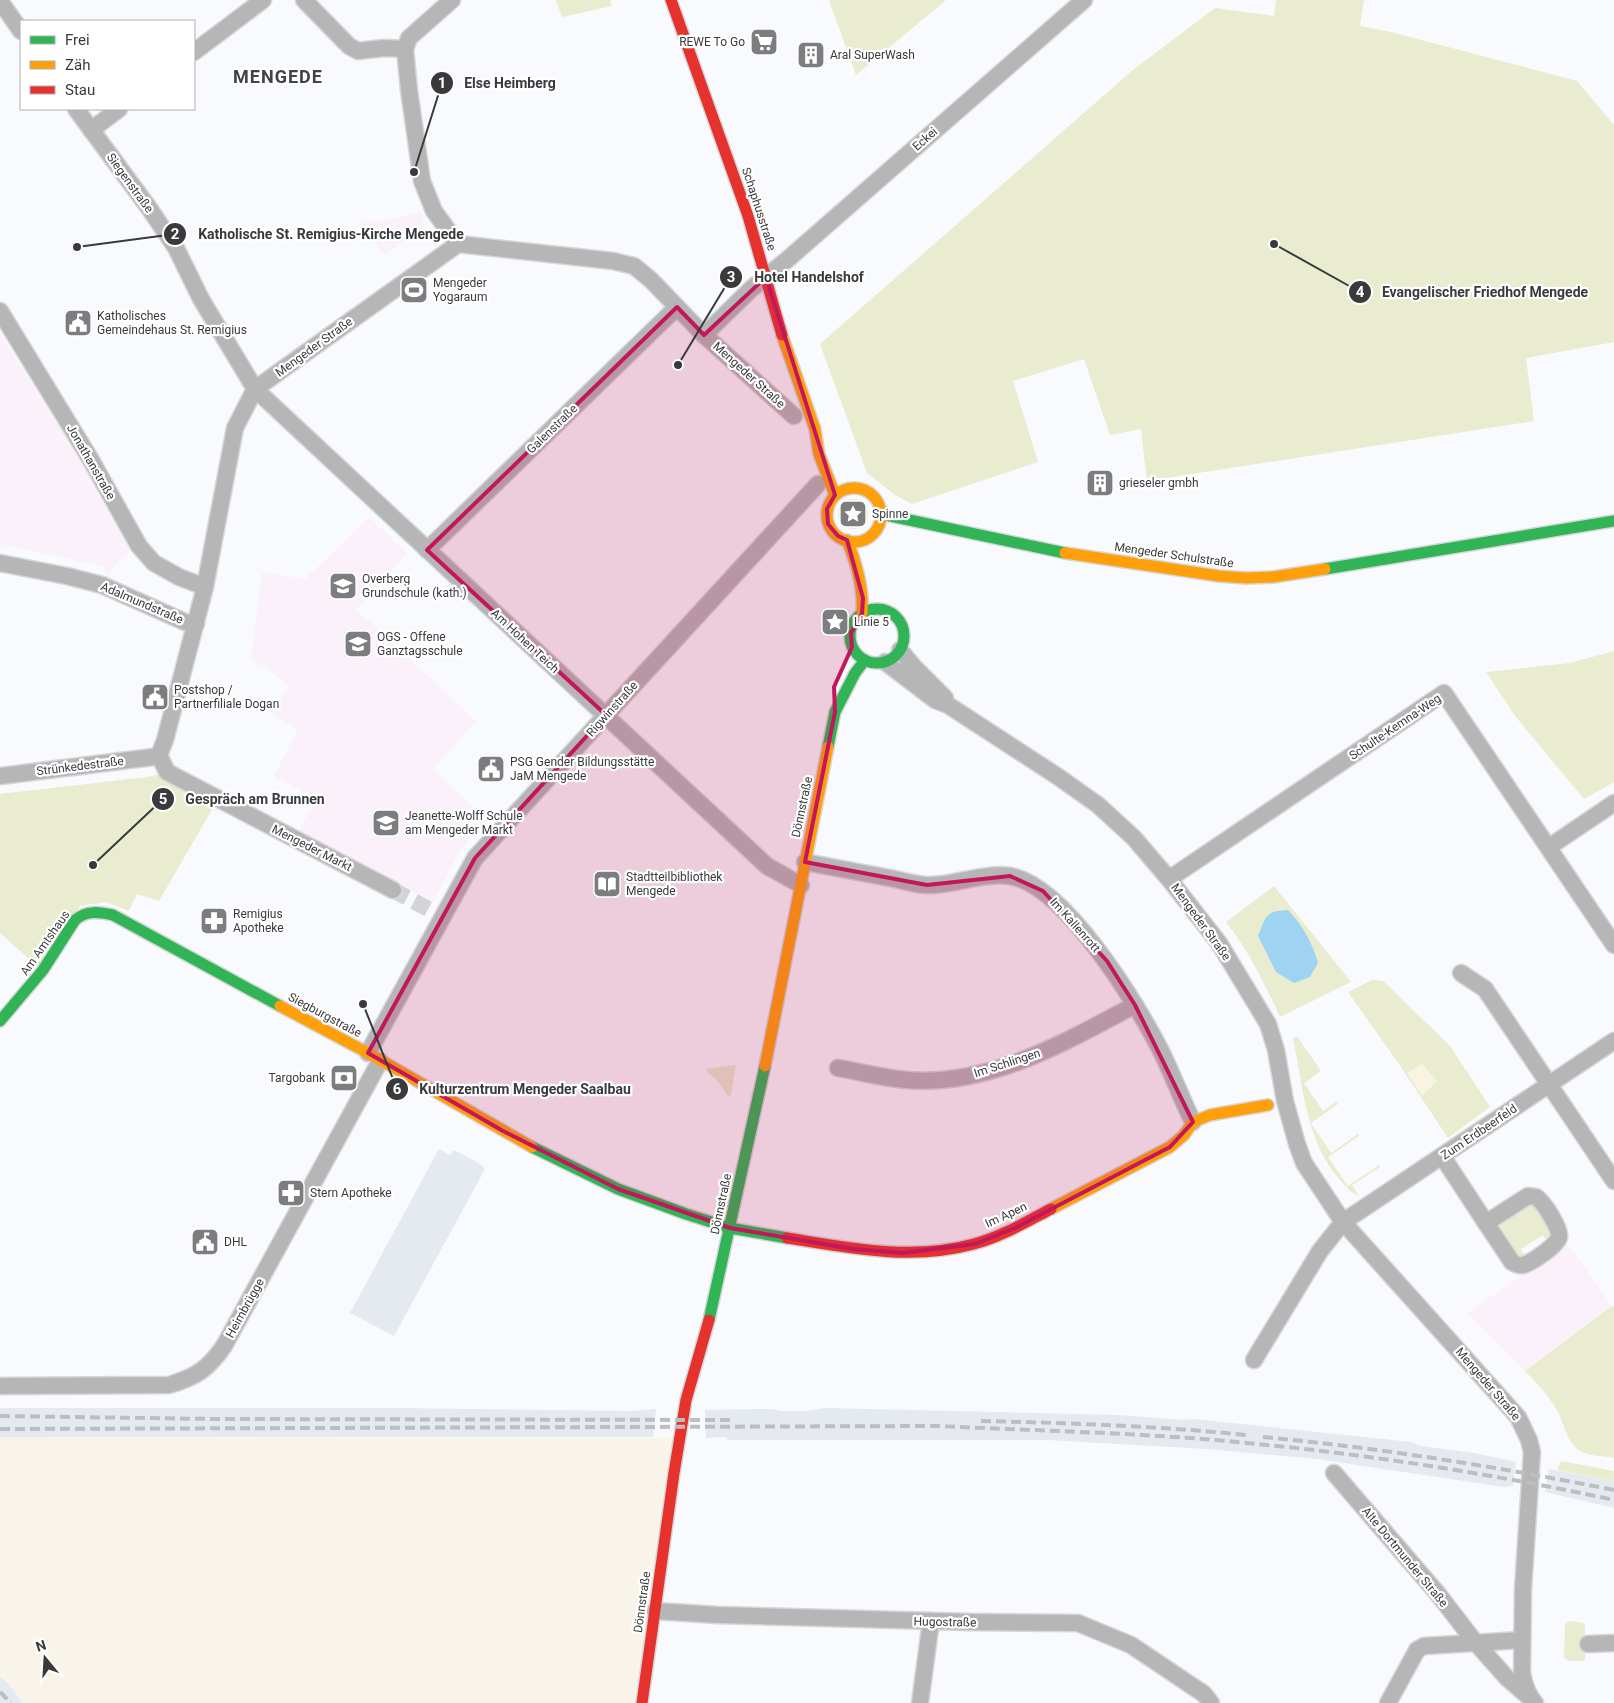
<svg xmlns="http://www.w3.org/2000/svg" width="1614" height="1703" viewBox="0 0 1614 1703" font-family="Roboto,sans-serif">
<rect width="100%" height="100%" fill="#f8fafd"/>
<!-- commercial -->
<polygon fill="#f9f4ea" points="0,1437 682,1438 642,1703 23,1703 8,1683 0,1676"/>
<!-- built -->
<g fill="#e4eaf0">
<polygon points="439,1149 450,1155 454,1150 482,1165 485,1169 394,1336 350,1313"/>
<polygon points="0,1408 398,1408 631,1411 656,1409 653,1437 0,1437"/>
<polygon points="825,1408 1118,1415 1184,1420 1195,1419 1411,1442 1421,1446 1474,1453 1516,1462 1513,1486 1504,1487 1317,1459 1207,1449 1048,1440 727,1440 726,1437 706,1438 705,1410 772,1409 782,1411 806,1411"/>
<polygon points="1549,1469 1614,1481 1614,1508 1545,1492"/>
<polygon points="0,1676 8,1683 23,1703 0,1703"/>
</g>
<!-- education -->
<g fill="#fbf1fa">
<polygon points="420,213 425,228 384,255 368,234 358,225 373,220 374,221 394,219"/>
<polygon points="0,334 78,456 130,549 116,564 108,577 103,566 0,544"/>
<polygon points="369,517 407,553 371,595 356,609 476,721 433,769 487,820 461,849 433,902 299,830 317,799 274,776 298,730 270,714 289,686 267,668 251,661 262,572 305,579"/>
<polygon points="1568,1244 1612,1306 1525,1371 1467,1313"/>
</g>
<!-- green -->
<g fill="#e9eccf">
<polygon points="556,0 610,0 612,6 562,17"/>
<polygon points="829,0 946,0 856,75"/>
<polygon points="1276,0 1364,0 1360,26 1391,32 1577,81 1614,125 1614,342 1526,358 1534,421 1147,481 1141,429 1110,435 1084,359 1013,381 1038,462 912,504 895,495 867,473 820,344 1133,70 1215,8 1274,16"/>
<circle cx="853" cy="514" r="15"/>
<polygon points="1614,651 1614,782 1584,799 1516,717 1486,672 1570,663"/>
<polygon points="160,774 214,806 159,901 137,894 129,911 106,902 80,906 38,967 0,933 0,794 147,777"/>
<path d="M1274,886L1351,982L1280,1017C1265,984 1248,950 1226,922Z"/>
<polygon points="1372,980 1383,981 1450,1046 1490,1107 1448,1138 1399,1064 1348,992"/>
<path d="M1297,1036L1321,1071L1304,1083L1323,1111L1336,1102L1338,1104L1311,1123L1331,1153L1358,1134L1359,1136L1328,1157L1348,1186L1379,1165L1380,1167L1352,1185L1358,1195C1351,1194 1346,1186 1341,1181C1306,1143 1303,1086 1293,1038Z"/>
<path d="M734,1065H736L731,1095L728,1097C722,1087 717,1078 708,1073L706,1069Z"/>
<path d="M1529,1203C1539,1208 1551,1224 1553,1236L1548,1243L1543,1235L1521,1249L1526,1258C1511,1258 1505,1238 1498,1227L1499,1221Z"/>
<path d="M1612,1306L1614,1307V1458C1604,1456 1589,1456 1580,1451C1567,1443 1564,1422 1557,1410C1548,1395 1537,1383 1525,1371Z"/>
<polygon points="1561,1461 1614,1471 1614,1481 1557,1470"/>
<polygon points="1570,1621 1584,1623 1585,1625 1585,1659 1583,1661 1569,1661 1564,1658 1565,1624"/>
</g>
<!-- sand -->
<polygon fill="#f9f4e2" points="1422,1064 1437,1081 1422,1096 1407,1073"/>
<!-- water -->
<path fill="#9ed3f1" d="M1288,910C1303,926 1312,942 1318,963L1310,977L1294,983L1276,972L1258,936C1266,916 1265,911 1288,910Z"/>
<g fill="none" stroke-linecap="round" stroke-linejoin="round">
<!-- street-tunnel -->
<polyline stroke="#d2d4d6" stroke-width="16" stroke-dasharray="16 8" stroke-linecap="butt" points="393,890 443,917"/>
<defs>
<g id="street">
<polyline points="304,0 349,46 358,51 384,48 405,49"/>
<polyline points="452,0 409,38 405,49 409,90 422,181 434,211 458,244"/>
<polyline points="0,1 21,31"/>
<polyline points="194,52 263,0"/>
<polyline points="76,109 149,208 176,248 201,299 255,389 767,866 801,885"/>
<polyline points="91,130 119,109"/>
<polyline points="0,311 91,460 139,546 154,563 179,577 205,587"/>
<polyline points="704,335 751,289 788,259 1084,0"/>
<polyline points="427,550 677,307"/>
<polyline points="0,563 67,576 102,585 185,622 196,624"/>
<polyline points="900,650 915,668 945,698"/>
<path d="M885,662L935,700L948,705L1057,776L1098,805L1134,838L1169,879L1219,943L1268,1024L1276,1050L1285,1101L1297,1144L1304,1163L1343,1222L1518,1417L1529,1440L1532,1452L1523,1589L1522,1673C1524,1684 1527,1694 1535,1703"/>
<polyline points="159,755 165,740 205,587 235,428 255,389 458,244 613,261 634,266 651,280 704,335 794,416"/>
<polyline points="159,755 167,772 393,890"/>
<polyline points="0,776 153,757 159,755"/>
<polyline points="1549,847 1614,803"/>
<path d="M805,862C833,867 862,873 890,878C902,880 915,885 927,885C953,886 983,872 1010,876C1065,885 1138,1005 1162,1053C1173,1076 1182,1099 1193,1122"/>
<polyline points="1169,879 1444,693 1614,945"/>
<polyline points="1461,973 1485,989 1614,1181"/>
<polyline points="368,1053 475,858 818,484"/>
<path d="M838,1068C861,1072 884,1078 906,1080C989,1087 1065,1042 1135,1005"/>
<polyline points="1442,1156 1486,1223"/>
<path d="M1528,1196C1528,1196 1535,1197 1536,1197C1543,1201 1561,1229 1559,1237C1558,1245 1531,1263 1523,1265C1519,1266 1516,1264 1512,1262L1486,1223Z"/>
<polyline points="1254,1360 1320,1251 1343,1222 1614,1041"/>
<path d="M0,1386L169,1385C196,1377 208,1369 224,1346L380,1061"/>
<polyline points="1334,1473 1438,1594 1475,1642 1507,1678 1529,1697"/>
<polyline points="655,1611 718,1615 970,1622 1078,1623 1131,1645 1204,1694 1211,1703"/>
<polyline points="1588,1644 1614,1643"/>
<polyline points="920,1703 931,1621"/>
<polyline points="1388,1703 1417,1650 1424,1646 1522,1640"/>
</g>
<g id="fast">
<polyline points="881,514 1065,553"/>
<polyline points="1325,569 1614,521"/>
<circle cx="877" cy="636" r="27"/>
<polyline points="828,747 835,712 855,673 865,660"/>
<path d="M0,1021L43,970L75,920C87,910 99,912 113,915L280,1006"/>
<polyline points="532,1147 618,1189 686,1214 730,1228 787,1238"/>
<polyline points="709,1320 765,1066"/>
</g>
<g id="slow">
<polyline points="782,335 815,429 819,454 835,495"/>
<circle cx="854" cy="515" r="27"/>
<path d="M847,540C857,564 864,588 862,614"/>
<polyline points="1065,553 1219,576 1246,578 1273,577 1325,569"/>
<polyline points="280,1006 368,1053 532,1147"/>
<polyline points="765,1066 828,747"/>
<polyline points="1051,1209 1170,1147 1184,1135 1193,1122 1210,1115 1268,1105"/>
</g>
<g id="jam">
<polyline points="671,0 748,216 782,335"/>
<path d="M787,1238C849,1248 912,1261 974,1244C1001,1237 1026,1222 1051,1209"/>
<polyline points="642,1703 674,1473 686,1400 709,1320"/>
</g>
</defs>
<!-- street casing -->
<use href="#street" stroke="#d6d7d9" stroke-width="19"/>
<!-- fast casing -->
<use href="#fast" stroke="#d6d7d9" stroke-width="14"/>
<!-- slow casing -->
<use href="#slow" stroke="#d6d7d9" stroke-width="14"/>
<!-- jam casing -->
<use href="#jam" stroke="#d6d7d9" stroke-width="14"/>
<!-- street -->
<use href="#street" stroke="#b7b6b6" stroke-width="16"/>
<!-- fast -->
<use href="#fast" stroke="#30b455" stroke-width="11"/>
<!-- slow -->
<use href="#slow" stroke="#ff9f0a" stroke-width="11"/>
<!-- jam -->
<use href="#jam" stroke="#e5322d" stroke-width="11"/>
<!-- rail -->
<g stroke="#bcbebf" stroke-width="4" stroke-dasharray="10 5" stroke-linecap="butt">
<polyline points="0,1416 216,1419 731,1420"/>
<path d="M981,1421C1070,1423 1158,1426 1246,1435"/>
<path d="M0,1429L937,1426C1021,1430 1106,1432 1190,1438C1333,1449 1474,1470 1614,1500"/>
<path d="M1263,1437C1381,1448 1498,1467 1614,1490"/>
<polyline points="0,1692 11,1703"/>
</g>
</g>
<!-- marked area -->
<path fill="#c2185b" fill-opacity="0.2" stroke="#c2185b" stroke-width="4" stroke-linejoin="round" d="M766,277L835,495L827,509L828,524L838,536L847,540L863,598L862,614L851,633L852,647L834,687L835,712L805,862L927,885L1010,876L1043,891L1107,961L1135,1005L1193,1122L1170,1147L1015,1228L975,1244L903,1253L853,1249L730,1228L618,1189L503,1131L368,1053L475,858L606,715L427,550L677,307L704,335Z"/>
<!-- icons -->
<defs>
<symbol id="supermarket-square" viewBox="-11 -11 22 22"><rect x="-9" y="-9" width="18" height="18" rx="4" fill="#7b7d7f" stroke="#fff"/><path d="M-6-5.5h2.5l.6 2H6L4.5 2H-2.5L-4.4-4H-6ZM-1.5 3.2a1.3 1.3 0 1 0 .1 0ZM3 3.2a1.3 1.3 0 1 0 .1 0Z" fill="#fff"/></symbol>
<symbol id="building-square" viewBox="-11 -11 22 22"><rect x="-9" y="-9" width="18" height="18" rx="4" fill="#7b7d7f" stroke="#fff"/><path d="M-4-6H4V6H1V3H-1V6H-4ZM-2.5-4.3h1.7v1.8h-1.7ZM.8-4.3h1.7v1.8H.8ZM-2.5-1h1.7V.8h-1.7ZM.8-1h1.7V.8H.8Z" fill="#fff"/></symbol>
<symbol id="stadium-square" viewBox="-11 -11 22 22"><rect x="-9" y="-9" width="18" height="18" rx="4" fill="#7b7d7f" stroke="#fff"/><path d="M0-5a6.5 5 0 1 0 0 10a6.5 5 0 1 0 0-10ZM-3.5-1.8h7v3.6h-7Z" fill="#fff"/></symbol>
<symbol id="civic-square" viewBox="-11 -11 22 22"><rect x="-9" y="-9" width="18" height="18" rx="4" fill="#7b7d7f" stroke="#fff"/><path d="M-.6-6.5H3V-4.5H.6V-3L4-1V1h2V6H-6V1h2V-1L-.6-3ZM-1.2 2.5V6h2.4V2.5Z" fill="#fff"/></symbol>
<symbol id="sight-square" viewBox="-11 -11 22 22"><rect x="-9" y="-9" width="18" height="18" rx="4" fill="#7b7d7f" stroke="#fff"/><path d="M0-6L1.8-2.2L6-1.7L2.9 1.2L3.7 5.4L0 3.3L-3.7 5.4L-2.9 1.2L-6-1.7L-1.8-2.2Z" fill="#fff"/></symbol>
<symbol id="school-square" viewBox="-11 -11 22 22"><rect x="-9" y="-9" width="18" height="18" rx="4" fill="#7b7d7f" stroke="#fff"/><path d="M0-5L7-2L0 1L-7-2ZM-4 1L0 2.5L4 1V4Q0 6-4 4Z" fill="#fff"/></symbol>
<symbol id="library-square" viewBox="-11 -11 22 22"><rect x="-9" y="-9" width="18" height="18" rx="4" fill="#7b7d7f" stroke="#fff"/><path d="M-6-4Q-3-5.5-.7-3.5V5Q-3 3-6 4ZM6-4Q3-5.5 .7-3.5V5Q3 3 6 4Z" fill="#fff"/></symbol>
<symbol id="pharmacy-square" viewBox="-11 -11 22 22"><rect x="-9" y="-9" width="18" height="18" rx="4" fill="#7b7d7f" stroke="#fff"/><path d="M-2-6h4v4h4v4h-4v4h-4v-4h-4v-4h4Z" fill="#fff"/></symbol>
<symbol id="bank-square" viewBox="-11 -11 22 22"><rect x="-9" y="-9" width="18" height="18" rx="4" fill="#7b7d7f" stroke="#fff"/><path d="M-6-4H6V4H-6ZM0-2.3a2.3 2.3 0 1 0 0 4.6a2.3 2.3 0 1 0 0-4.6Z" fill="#fff"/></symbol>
</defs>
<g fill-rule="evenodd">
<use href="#supermarket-square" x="748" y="26" width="32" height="32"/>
<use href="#building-square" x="795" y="39" width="32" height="32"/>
<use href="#stadium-square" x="398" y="274" width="32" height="32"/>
<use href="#civic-square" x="62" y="307" width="32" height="32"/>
<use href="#building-square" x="1084" y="467" width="32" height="32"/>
<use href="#sight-square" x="837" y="498" width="32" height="32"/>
<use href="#school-square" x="327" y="570" width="32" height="32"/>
<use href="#sight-square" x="819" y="606" width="32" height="32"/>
<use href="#school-square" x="342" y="628" width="32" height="32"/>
<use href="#civic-square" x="139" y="681" width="32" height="32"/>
<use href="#civic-square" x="475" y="753" width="32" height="32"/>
<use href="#school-square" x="370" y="807" width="32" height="32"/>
<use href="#library-square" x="591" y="868" width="32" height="32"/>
<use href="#pharmacy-square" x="198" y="905" width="32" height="32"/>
<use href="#bank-square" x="328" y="1062" width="32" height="32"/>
<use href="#pharmacy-square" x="275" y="1177" width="32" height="32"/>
<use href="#civic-square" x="189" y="1226" width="32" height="32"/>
</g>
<g text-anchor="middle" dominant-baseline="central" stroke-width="4.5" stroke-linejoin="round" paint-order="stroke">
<!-- poi labels -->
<g font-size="12" fill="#383a3b" stroke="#fff" text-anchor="start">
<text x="745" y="42" text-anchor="end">REWE To Go</text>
<text x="830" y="55">Aral SuperWash</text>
<text x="433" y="283">Mengeder<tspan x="433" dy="14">Yogaraum</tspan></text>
<text x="97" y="316">Katholisches<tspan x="97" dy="14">Gemeindehaus St. Remigius</tspan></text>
<text x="1119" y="483">grieseler gmbh</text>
<text x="872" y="514">Spinne</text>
<text x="362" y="579">Overberg<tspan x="362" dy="14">Grundschule (kath.)</tspan></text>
<text x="854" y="622">Linie 5</text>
<text x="377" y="637">OGS - Offene<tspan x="377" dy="14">Ganztagsschule</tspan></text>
<text x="174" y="690">Postshop /<tspan x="174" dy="14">Partnerfiliale Dogan</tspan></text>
<text x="510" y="762">PSG Gender Bildungsstätte<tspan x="510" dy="14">JaM Mengede</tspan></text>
<text x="405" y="816">Jeanette-Wolff Schule<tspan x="405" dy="14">am Mengeder Markt</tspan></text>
<text x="626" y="877">Stadtteilbibliothek<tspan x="626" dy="14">Mengede</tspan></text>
<text x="233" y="914">Remigius<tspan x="233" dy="14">Apotheke</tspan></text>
<text x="325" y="1078" text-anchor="end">Targobank</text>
<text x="310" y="1193">Stern Apotheke</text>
<text x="224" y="1242">DHL</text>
</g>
<!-- street labels -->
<g font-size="12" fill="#383a3b" stroke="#fff">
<text transform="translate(925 139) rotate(-41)">Eckei</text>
<text transform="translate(130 183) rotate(54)">Siegenstraße</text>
<text transform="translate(759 209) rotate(72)">Schaphusstraße</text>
<text transform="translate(314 347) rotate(-36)">Mengeder Straße</text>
<text transform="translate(749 375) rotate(42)">Mengeder Straße</text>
<text transform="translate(552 429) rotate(-44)">Galenstraße</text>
<text transform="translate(91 462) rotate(60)">Jonathanstraße</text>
<text transform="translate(1174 555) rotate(8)">Mengeder Schulstraße</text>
<text transform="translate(142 603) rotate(23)">Adalmundstraße</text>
<text transform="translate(525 641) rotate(43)">Am Hohen Teich</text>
<text transform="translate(612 709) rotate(-48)">Rigwinstraße</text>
<text transform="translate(1395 727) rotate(-34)">Schulte-Kemna-Weg</text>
<text transform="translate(80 766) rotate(-7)">Strünkedestraße</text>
<text transform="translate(802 807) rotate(-78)">Dönnstraße</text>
<text transform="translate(312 848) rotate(27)">Mengeder Markt</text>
<text transform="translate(1201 922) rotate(54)">Mengeder Straße</text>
<text transform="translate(1075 925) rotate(48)">Im Kallenrott</text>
<text transform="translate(45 943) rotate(-55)">Am Amtshaus</text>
<text transform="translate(325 1015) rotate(28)">Siegburgstraße</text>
<text transform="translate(1007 1063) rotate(-18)">Im Schlingen</text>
<text transform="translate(1479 1132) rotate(-34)">Zum Erdbeerfeld</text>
<text transform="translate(721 1204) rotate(-78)">Dönnstraße</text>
<text transform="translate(1006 1215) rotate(-25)">Im Apen</text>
<text transform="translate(245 1308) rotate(-61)">Heimbrügge</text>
<text transform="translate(1488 1384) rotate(49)">Mengeder Straße</text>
<text transform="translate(1405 1557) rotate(50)">Alte Dortmunder Straße</text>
<text transform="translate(642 1602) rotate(-82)">Dönnstraße</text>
<text transform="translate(945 1622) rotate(1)">Hugostraße</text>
</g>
<!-- district labels -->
<g font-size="18" font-weight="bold" letter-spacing="1" fill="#404346" stroke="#fff">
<text x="278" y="76">MENGEDE</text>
</g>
</g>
<!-- callouts -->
<path fill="none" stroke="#383a3b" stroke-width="2" d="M414 172L442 83M77 247L175 234M678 365L731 277M1274 244L1360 292M93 865L163 799M363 1004L397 1089"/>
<g fill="#383a3b" stroke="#fff" stroke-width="2">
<circle cx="414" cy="172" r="5"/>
<circle cx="77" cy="247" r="5"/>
<circle cx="678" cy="365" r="5"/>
<circle cx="1274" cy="244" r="5"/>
<circle cx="93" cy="865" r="5"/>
<circle cx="363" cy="1004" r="5"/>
<circle cx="442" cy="83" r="12"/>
<circle cx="175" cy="234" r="12"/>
<circle cx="731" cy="277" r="12"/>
<circle cx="1360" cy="292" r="12"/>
<circle cx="163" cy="799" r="12"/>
<circle cx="397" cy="1089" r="12"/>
</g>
<g font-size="15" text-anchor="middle" font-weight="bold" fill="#fff">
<text x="442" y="88">1</text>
<text x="175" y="239">2</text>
<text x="731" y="282">3</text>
<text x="1360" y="297">4</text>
<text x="163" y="804">5</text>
<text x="397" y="1094">6</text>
</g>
<g font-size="14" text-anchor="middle" font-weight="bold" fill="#383a3b" stroke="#fff" stroke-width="4.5" stroke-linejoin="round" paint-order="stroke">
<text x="510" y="88">Else Heimberg</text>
<text x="331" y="239">Katholische St. Remigius-Kirche Mengede</text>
<text x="809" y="282">Hotel Handelshof</text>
<text x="1485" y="297">Evangelischer Friedhof Mengede</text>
<text x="255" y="804">Gespräch am Brunnen</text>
<text x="525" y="1094">Kulturzentrum Mengeder Saalbau</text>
</g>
<!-- legend -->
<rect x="20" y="20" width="175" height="90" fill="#ffffff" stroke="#afb0b1"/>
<rect x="30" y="36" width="25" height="8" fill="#30b455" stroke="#afb0b1"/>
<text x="65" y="45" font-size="15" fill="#383a3b">Frei</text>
<rect x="30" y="61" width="25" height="8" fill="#ff9f0a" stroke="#afb0b1"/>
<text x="65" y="70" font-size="15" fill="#383a3b">Zäh</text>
<rect x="30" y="86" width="25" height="8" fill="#e5322d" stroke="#afb0b1"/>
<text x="65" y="95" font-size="15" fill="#383a3b">Stau</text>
<!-- north arrow -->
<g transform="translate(45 1658) rotate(342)" stroke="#ffffff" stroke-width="4" paint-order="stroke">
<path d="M0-4L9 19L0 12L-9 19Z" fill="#383a3b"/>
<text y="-8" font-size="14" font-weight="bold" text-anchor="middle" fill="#383a3b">N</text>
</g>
</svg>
